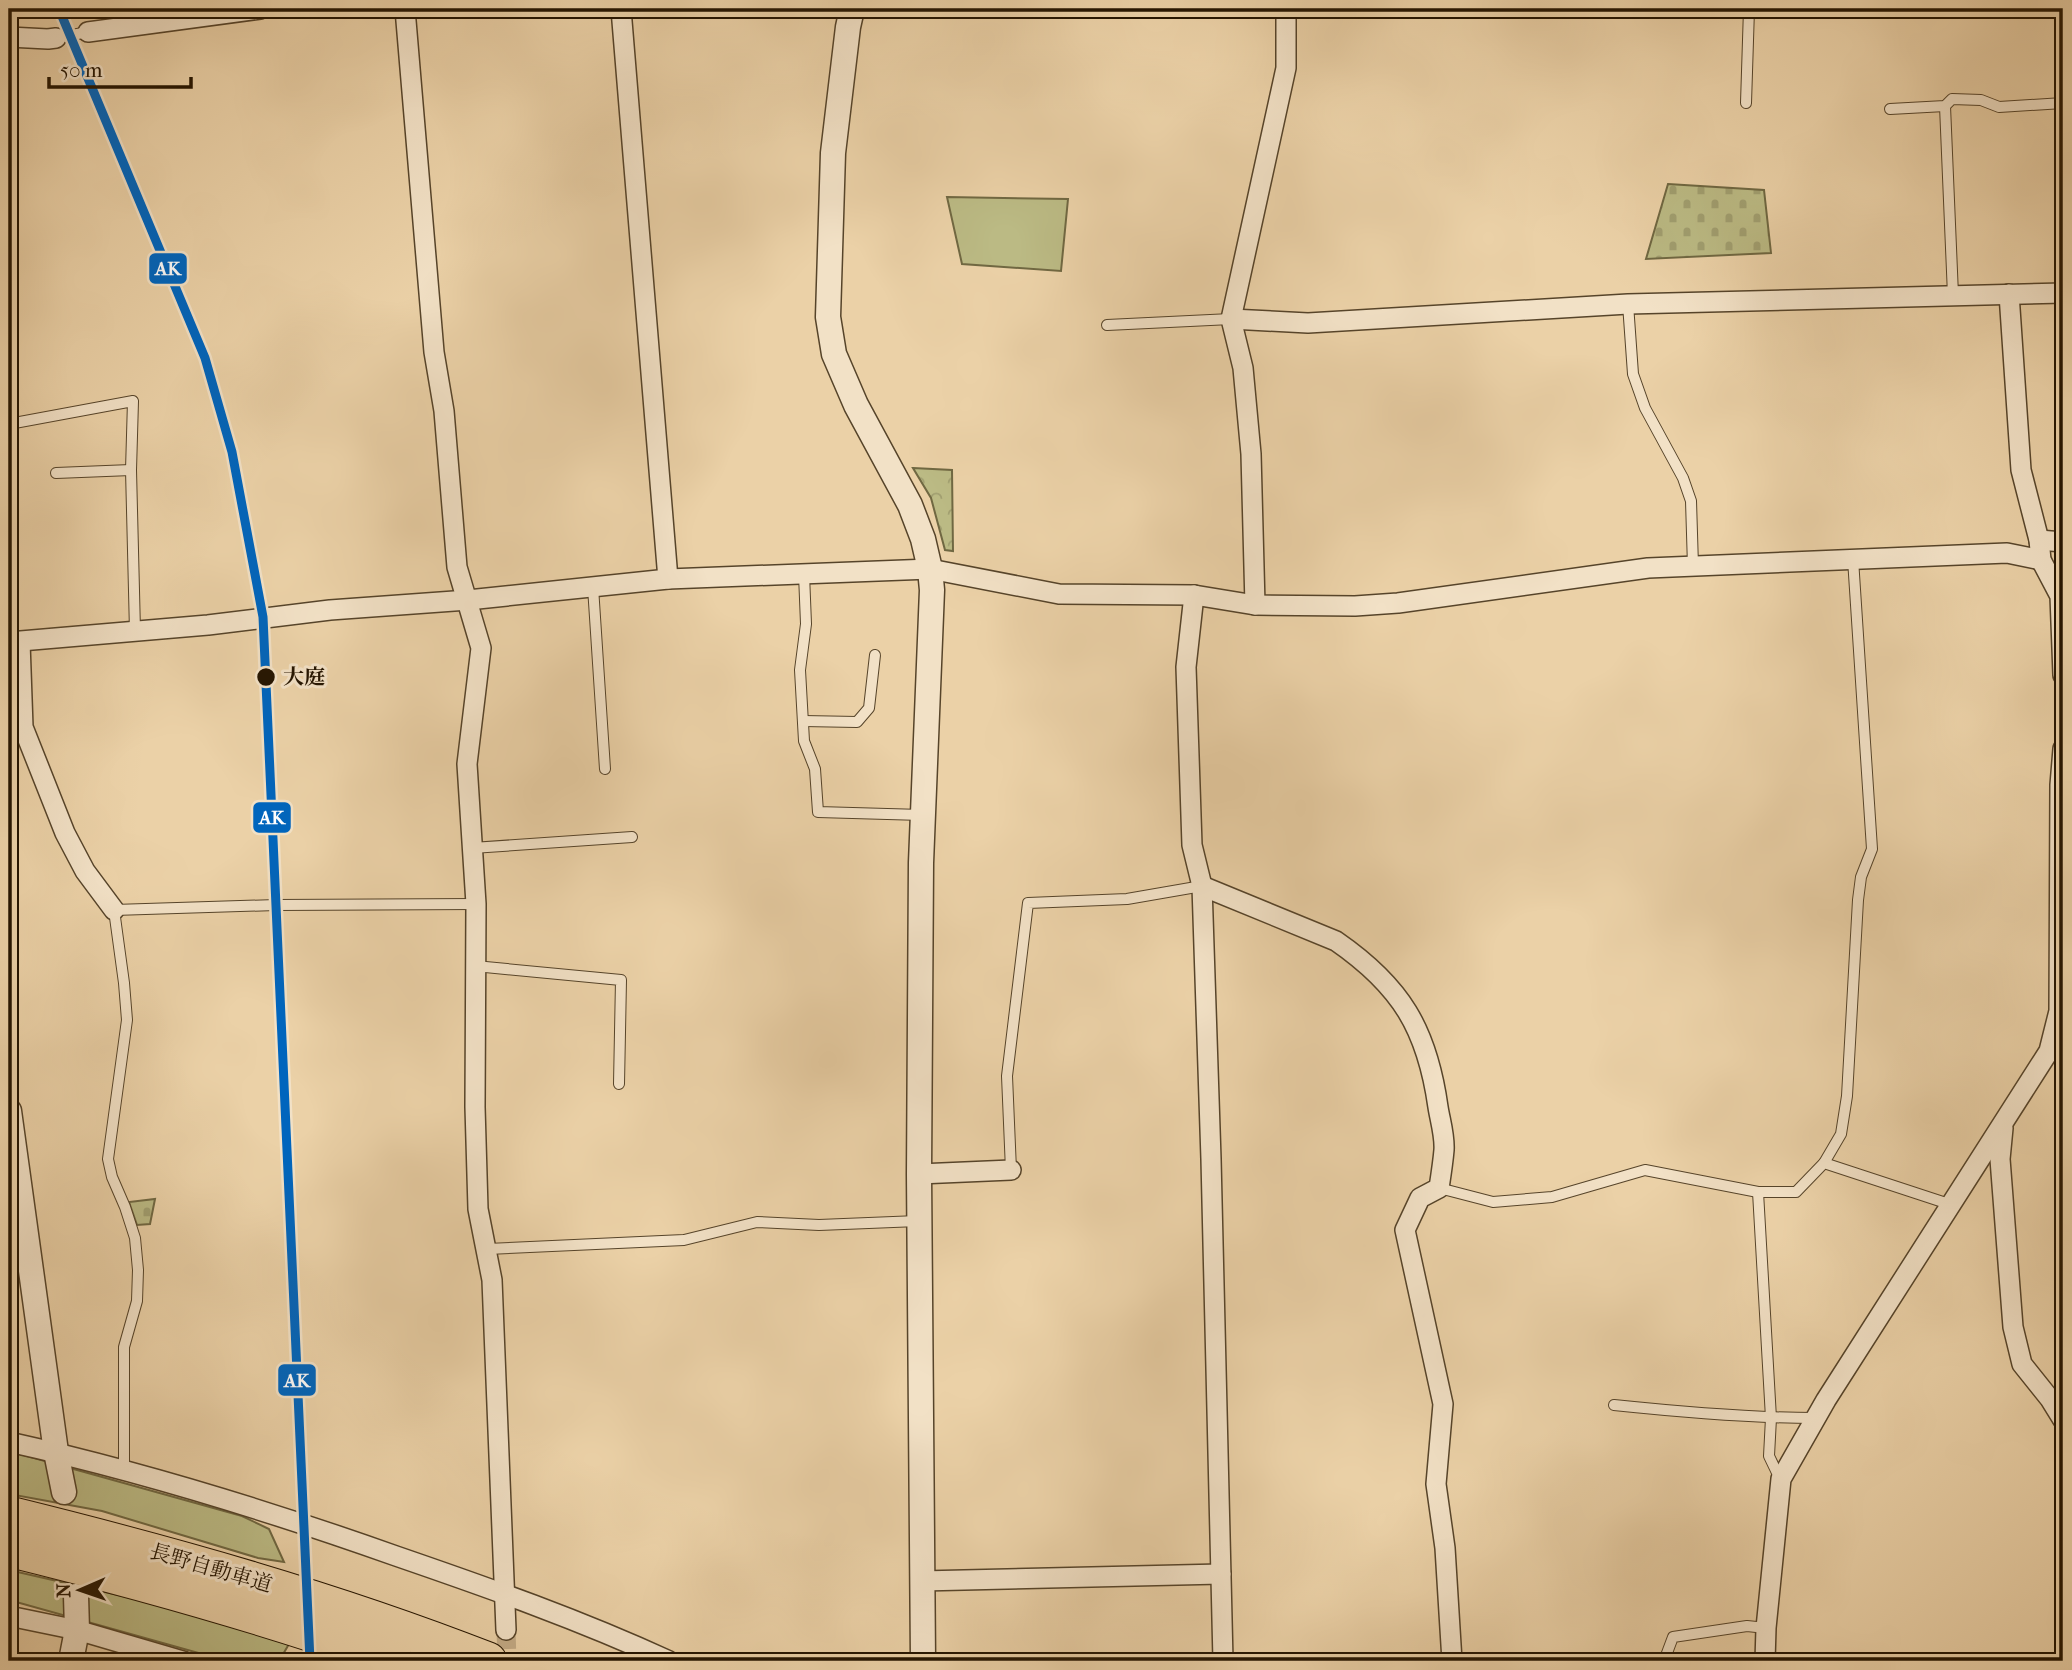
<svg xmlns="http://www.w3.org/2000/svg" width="2072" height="1670" viewBox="0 0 2072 1670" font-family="'IM FELL French Canon','Noto Serif JP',serif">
<defs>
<pattern id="cemetery-stones" width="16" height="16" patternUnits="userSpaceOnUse" patternTransform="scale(1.75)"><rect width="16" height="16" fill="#bbba84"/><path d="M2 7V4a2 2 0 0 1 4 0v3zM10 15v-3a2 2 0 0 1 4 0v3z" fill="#a19f70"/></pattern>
<pattern id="park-crowns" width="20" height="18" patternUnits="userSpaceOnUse" patternTransform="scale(1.75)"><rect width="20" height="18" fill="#bbba84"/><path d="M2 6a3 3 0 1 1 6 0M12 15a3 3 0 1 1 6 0" fill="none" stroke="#a19f70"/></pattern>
</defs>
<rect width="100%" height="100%" fill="#ebd1a7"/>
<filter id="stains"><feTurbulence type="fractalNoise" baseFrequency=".00286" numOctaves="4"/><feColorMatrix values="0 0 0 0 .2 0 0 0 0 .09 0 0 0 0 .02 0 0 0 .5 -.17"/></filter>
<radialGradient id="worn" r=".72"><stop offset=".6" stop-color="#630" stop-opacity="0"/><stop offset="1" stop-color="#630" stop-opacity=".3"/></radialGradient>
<!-- grass -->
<g fill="#bbba84" stroke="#706842" stroke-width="2">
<polygon points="947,197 1068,199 1061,271 962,264"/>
<polygon points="9,1451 242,1516 269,1529 284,1562 258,1558 102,1511 9,1494"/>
<polygon points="9,1570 153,1603 289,1644 279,1661 227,1661 9,1600"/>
</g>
<!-- cemetery -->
<g fill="url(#cemetery-stones)" stroke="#706842" stroke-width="2">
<polygon points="1668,184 1764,190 1771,253 1646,259"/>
<polygon points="155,1199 150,1224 137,1225 129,1202"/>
</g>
<!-- park -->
<polygon fill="url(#park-crowns)" stroke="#706842" stroke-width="2" points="913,468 952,470 953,551 945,550 931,498"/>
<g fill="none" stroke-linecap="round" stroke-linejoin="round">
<!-- minor-tunnel -->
<polyline stroke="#c3ab86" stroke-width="19" stroke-dasharray="19 10" stroke-linecap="butt" points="506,1630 507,1661"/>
<defs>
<g id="service">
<polyline points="56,38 88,32"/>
<polyline points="1746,103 1749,9"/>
<polyline points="1945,106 1953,295"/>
<polyline points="1890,109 1945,106 1952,99 1981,100 1999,107 2063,103"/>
<polyline points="1628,304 1633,374 1645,408 1683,478 1691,501 1693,566"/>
<polyline points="1107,325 1231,319"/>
<polyline points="9,424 133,401 131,470"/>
<polyline points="56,473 131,470 135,631"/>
<polyline points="804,574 806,624 800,670 804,741 815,769 818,812 922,815"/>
<polyline points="593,587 605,769"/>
<polyline points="803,721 857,722 869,708 875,655"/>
<polyline points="472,848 632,837"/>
<polyline points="475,966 621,980 619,1084"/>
<polyline points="1824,1163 1841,1134 1847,1096 1858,900 1861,877 1872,849 1853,559"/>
<polyline points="1011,1170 1007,1076 1028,903 1127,899 1202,886"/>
<polyline points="1439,1188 1493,1202 1552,1197 1645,1170 1758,1192 1796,1192 1824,1163 1949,1204"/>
<polyline points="1758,1192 1771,1418 1769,1456 1780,1479"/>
<polyline points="487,1249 684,1240 757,1222 819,1225 918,1221"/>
<path d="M1614,1405C1681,1412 1748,1418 1815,1418"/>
<polyline points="124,1469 124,1347 137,1301 138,1270 135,1238 125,1207 112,1177 108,1159 127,1020 124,983 114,910 276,905 476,904"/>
<polyline points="1664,1661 1673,1637 1747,1626 1766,1628"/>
</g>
<g id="minor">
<polyline points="405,9 434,352 444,411 457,567 481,648 467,764 476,904 475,1107 478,1209 492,1280 506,1630"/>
<polyline points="621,9 668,579"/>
<polyline points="88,32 260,9"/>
<polyline points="9,37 48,39 56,38"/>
<polyline points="2009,294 2021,470 2039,540 2041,560 2060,596 2063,675"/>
<polyline points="1231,319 1308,323 1628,304 2063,293"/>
<polyline points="2039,540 2063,542"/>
<polyline points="1194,595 1186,667 1192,845 1202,886 1211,1159 1223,1661"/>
<polyline points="1255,605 1251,454 1243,368 1231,319 1286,68 1286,9"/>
<polyline points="9,642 208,625 330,610 468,600 668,579 930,569 1059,594 1194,595 1255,605 1355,606 1398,603 1648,568 2007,553 2041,560"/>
<polyline points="20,642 23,727 65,833 85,871 114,910"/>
<path d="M1202,886L1336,941C1401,986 1427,1029 1438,1107C1440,1120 1445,1136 1444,1150C1443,1162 1441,1175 1439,1188L1420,1198L1405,1230L1443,1404L1436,1484L1445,1548L1452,1661"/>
<polyline points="2003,1128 2000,1159 2013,1327 2022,1364 2050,1399 2063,1420"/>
<polyline points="919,1174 1011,1170"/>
<path d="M9,1442C140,1471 269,1511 396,1556C489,1588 580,1620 669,1661"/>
<polyline points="921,1581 1221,1574"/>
<polyline points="9,1616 77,1630 183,1661"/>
<polyline points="1765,1661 1766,1628 1781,1479 1826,1400 2049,1051 2059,1011 2060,785 2063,749"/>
</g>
<g id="tertiary">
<polyline points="852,9 848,27 833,153 828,317 834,354 856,405 910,505 923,539 930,569 932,590 921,863 919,1174 923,1661"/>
<polyline points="9,1111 56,1452 64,1492"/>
<polyline points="71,1661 77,1630 76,1596"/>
</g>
<g id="motorway">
<path d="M9,1515C171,1555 332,1600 488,1661"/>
<path d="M9,1548C139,1580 268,1616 395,1661"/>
</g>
</defs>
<!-- service casing -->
<use href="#service" stroke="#56442a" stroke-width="12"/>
<!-- minor casing -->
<use href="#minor" stroke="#56442a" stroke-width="22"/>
<!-- tertiary casing -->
<use href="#tertiary" stroke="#56442a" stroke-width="27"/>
<!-- motorway casing -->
<use href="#motorway" stroke="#251501" stroke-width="39"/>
<!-- service -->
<use href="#service" stroke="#f2e1c6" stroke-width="10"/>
<!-- minor -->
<use href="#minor" stroke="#f2e1c6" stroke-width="19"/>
<!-- tertiary -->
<use href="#tertiary" stroke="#f2e1c6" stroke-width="24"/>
<!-- motorway -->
<use href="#motorway" stroke="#ebd1a7" stroke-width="37"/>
<defs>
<polyline id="rail-1" points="59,9 205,358 232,452 263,617 310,1661"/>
</defs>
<!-- rail-1 casing -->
<use href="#rail-1" stroke="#f2e1c6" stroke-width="14"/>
<!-- rail-1 -->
<use href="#rail-1" stroke="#0065bd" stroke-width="9"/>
</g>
<!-- markers -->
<circle fill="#251501" stroke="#f2e1c6" stroke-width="2.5" cx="266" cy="677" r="10"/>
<g text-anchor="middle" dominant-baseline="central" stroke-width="6" stroke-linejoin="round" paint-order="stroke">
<!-- stop labels -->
<g font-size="21" font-weight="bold" fill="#251501" stroke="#f2e1c6" text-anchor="start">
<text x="283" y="677">大庭</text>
</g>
<!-- street labels -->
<g font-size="21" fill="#251501" stroke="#f2e1c6">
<text transform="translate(211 1568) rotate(16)">長野自動車道</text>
</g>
</g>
<g stroke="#f2e1c6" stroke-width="2.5">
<rect x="148" y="252" width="40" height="33" rx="7" fill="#0065bd"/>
<rect x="252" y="801" width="40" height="33" rx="7" fill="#0065bd"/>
<rect x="277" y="1363" width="40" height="34" rx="7" fill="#0065bd"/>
</g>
<g font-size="19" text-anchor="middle" font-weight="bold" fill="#fff">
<text x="168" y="275">AK</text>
<text x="272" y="824">AK</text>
<text x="297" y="1387">AK</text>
</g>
<!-- margin -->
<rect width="2072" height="1670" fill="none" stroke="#ebd1a7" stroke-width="35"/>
<rect x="10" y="10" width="2051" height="1649" fill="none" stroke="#251501" stroke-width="3.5"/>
<rect x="18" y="18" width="2037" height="1635" fill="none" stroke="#251501" stroke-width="2"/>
<!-- north arrow -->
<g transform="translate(80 1590) rotate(268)" stroke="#f2e1c6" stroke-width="5" paint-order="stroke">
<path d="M0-5L12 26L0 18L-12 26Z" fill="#251501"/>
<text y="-10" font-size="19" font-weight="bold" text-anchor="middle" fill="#251501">N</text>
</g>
<!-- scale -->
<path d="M49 77v10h142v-10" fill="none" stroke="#251501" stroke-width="3.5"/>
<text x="60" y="77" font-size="21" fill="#251501" stroke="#f2e1c6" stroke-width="5" paint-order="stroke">50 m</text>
<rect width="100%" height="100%" filter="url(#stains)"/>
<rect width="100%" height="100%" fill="url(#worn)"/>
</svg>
